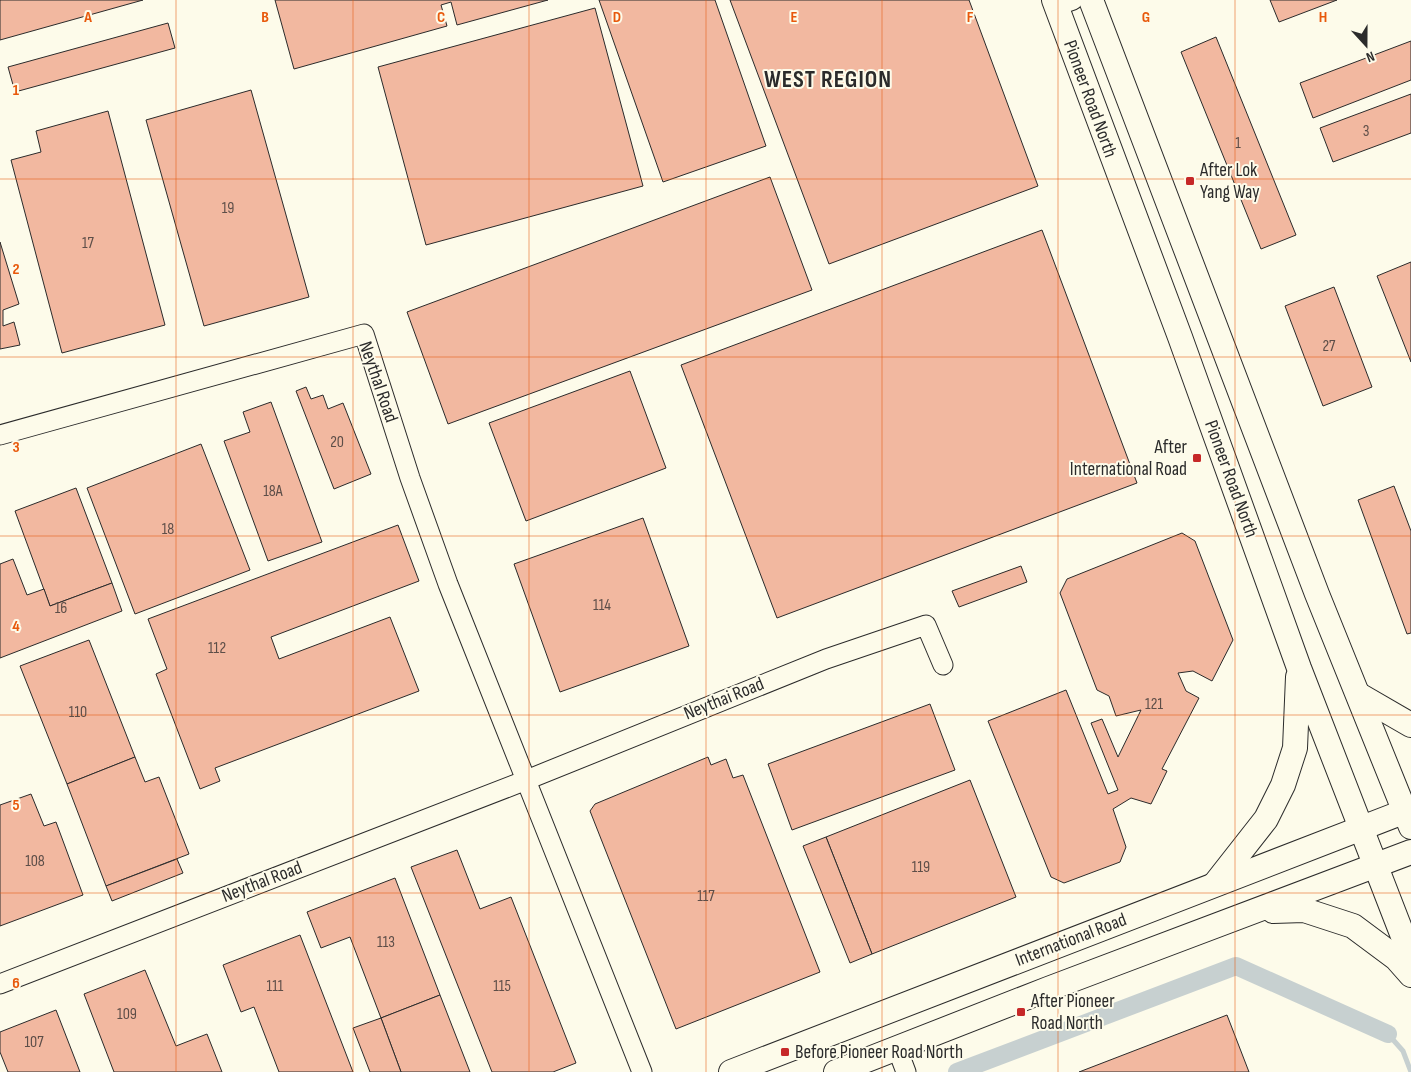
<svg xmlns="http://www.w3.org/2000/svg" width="1411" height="1072" viewBox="0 0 1411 1072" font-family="'Sofia Sans Condensed',sans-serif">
<rect width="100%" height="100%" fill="#fdfbea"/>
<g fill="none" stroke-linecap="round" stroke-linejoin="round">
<!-- stream -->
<polyline stroke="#c7d0d0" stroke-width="5" points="1388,1034 1403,1051 1411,1072"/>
<!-- canal -->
<polyline stroke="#c7d0d0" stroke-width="18" points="957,1072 1236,966 1388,1034"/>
</g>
<!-- building -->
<g fill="#f2b8a0" stroke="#2b2b2b">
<polygon points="0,0 143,0 0,40"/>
<polygon points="275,0 548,0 457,25 451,2 441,5 447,26 294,69"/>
<polygon points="599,0 715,0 766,146 663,182"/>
<polygon points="730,0 969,0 1038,186 829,264"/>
<polygon points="1270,0 1337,0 1279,22"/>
<polygon points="595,8 643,186 426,245 378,67"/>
<polygon points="168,23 175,48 15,92 8,67"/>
<polygon points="1216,37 1296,235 1261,249 1181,52"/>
<polygon points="1411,41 1411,80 1313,118 1300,83"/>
<polygon points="251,90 309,297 204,326 146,120"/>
<polygon points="1411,94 1411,133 1333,162 1320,128"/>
<polygon points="108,111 165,325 62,353 11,160 41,152 36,131"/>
<polygon points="770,177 812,290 448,424 407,312"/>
<polygon points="1042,230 1137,483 777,618 681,365"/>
<polygon points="0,242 19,304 3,310 3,326 14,322 20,345 0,349"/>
<polygon points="1411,262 1411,362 1377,276"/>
<polygon points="1334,287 1372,387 1323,406 1285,306"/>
<polygon points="630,371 666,468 526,521 489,423"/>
<polygon points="306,387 311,399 323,395 328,409 343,403 371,474 334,489 296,391"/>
<polygon points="271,402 322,542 268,561 224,441 250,432 243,412"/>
<polygon points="201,444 250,570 135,614 87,488"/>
<polygon points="1394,486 1411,531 1411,633 1407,634 1358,500"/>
<polygon points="76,488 112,583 50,606 15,511"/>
<polygon points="643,518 689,646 560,692 514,564"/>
<polygon points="398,525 419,581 271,637 279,659 390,617 419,691 215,768 220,781 200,789 156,674 167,669 148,619"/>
<polygon points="1182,533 1195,541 1233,640 1212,681 1193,671 1178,673 1186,691 1199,698 1162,769 1167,771 1151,804 1131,798 1113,809 1126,847 1120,862 1064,883 1051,877 988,721 1066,690 1108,794 1118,790 1091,723 1102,719 1118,757 1141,710 1116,716 1109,696 1097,690 1060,593 1067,579"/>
<polygon points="13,559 27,595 44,589 50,606 112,583 122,611 0,658 0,564"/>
<polygon points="1021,566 1027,582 959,607 952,591"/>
<polygon points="89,640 135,757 67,784 20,666"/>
<polygon points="930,704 955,770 792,830 768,764"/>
<polygon points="135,757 145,782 159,777 189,854 106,886 67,784"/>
<polygon points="708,757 711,765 726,759 733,778 743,775 820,972 676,1029 590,811 595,804"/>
<polygon points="970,780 1016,897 872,954 826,837"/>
<polygon points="31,794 44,826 56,822 83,895 0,926 0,805"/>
<polygon points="826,837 872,954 850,963 803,846"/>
<polygon points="457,850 480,909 511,897 576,1063 553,1072 492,1072 411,867"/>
<polygon points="177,859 183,873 112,901 106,886"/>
<polygon points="395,878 440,995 381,1018 350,937 321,948 307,912"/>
<polygon points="300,935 353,1072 279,1072 254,1007 241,1012 223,965"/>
<polygon points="145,970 176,1046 207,1034 222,1072 114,1072 84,994"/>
<polygon points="440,995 470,1072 401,1072 381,1018"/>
<polygon points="56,1010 80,1072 8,1072 0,1052 0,1032"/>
<polygon points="1227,1015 1249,1072 1079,1072"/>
<polygon points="381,1018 401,1072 370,1072 353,1028"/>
</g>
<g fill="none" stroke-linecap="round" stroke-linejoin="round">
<defs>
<g id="minor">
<polyline points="1056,6 1073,0"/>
<polyline points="0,435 364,334 410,478 448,584 642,1072"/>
<polyline points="0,984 524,781 826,659 926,625 943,665"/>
<polyline points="897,1048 906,1072"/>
</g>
<g id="major">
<polyline points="1054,0 1180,337 1299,668 1411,957"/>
<polyline points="1091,0 1317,594 1411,827"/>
<polyline points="1359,695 1411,725"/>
<polyline points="1215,884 1266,819 1283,785 1295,748 1298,677"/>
<polyline points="1273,911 1304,910 1353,926 1396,958 1411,975"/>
<polyline points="731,1072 1411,809"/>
<polyline points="836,1072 1048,989 1411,852"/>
</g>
</defs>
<!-- minor casing -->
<use href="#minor" stroke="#2b2b2b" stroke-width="21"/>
<!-- major casing -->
<use href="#major" stroke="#2b2b2b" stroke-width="26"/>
<!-- minor -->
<use href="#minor" stroke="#fdfbea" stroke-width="19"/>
<!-- major -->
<use href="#major" stroke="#fdfbea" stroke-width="24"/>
</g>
<!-- grid -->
<path fill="none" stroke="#e8590c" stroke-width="1" stroke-opacity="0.55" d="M176,0V1072M353,0V1072M529,0V1072M706,0V1072M882,0V1072M1058,0V1072M1235,0V1072M0,179H1411M0,357H1411M0,536H1411M0,715H1411M0,893H1411"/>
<!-- markers -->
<g fill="#c62828" stroke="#fdfbea" stroke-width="2">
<rect x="1185" y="176" width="10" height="10" rx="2.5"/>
<rect x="1192" y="453" width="10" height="10" rx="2.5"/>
<rect x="1016" y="1007" width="10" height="10" rx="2.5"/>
<rect x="780" y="1047" width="10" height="10" rx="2.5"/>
</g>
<g text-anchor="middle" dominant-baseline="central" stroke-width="4" stroke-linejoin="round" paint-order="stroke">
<!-- number labels -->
<g font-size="16" fill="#5d4e48">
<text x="1366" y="131">3</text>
<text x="1238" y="143">1</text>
<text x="228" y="208">19</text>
<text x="88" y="243">17</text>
<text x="1329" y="346">27</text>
<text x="337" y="442">20</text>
<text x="273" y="491">18A</text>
<text x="168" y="529">18</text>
<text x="602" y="605">114</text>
<text x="61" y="608">16</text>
<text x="217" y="648">112</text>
<text x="1154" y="704">121</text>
<text x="78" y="712">110</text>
<text x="35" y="861">108</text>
<text x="921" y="867">119</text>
<text x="706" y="896">117</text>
<text x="386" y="942">113</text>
<text x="275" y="986">111</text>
<text x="502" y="986">115</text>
<text x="127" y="1014">109</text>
<text x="34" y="1042">107</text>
</g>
<!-- street labels -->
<g font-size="19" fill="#2b2b2b" stroke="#fdfbea">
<text transform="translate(1090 99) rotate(70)">Pioneer Road North</text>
<text transform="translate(378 382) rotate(71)">Neythal Road</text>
<text transform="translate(1231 479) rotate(70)">Pioneer Road North</text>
<text transform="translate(724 699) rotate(-22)">Neythai Road</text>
<text transform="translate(262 882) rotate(-21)">Neythal Road</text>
<text transform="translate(1071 940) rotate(-21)">International Road</text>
</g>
<!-- poi labels -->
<g font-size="19" fill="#2b2b2b" stroke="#fdfbea" text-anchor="start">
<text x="1200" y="170">After Lok<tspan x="1200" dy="22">Yang Way</tspan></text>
<text x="1187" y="447" text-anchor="end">After<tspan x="1187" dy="22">International Road</tspan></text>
<text x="1031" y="1001">After Pioneer<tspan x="1031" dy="22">Road North</tspan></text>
<text x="795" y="1052">Before Pioneer Road North</text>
</g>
<!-- district labels -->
<g font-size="24" font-weight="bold" letter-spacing="1" fill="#2b2b2b" stroke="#fdfbea">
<text x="828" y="79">WEST REGION</text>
</g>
</g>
<g font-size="16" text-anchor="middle" font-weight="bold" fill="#e8590c" stroke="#fdfbea" stroke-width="4" stroke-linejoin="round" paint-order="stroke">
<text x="88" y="22">A</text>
<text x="265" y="22">B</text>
<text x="441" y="22">C</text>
<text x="617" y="22">D</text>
<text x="794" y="22">E</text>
<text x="970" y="22">F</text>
<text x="1146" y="22">G</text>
<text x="1323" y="22">H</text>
<text x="16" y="95">1</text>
<text x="16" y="274">2</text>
<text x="16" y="452">3</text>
<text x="16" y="631">4</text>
<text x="16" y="810">5</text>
<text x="16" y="988">6</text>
</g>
<!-- north arrow -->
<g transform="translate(1366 45) rotate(159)" stroke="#fdfbea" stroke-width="4" paint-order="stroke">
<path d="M0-4L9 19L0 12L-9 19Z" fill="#2b2b2b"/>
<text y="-8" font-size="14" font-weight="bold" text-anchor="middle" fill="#2b2b2b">N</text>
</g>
</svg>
